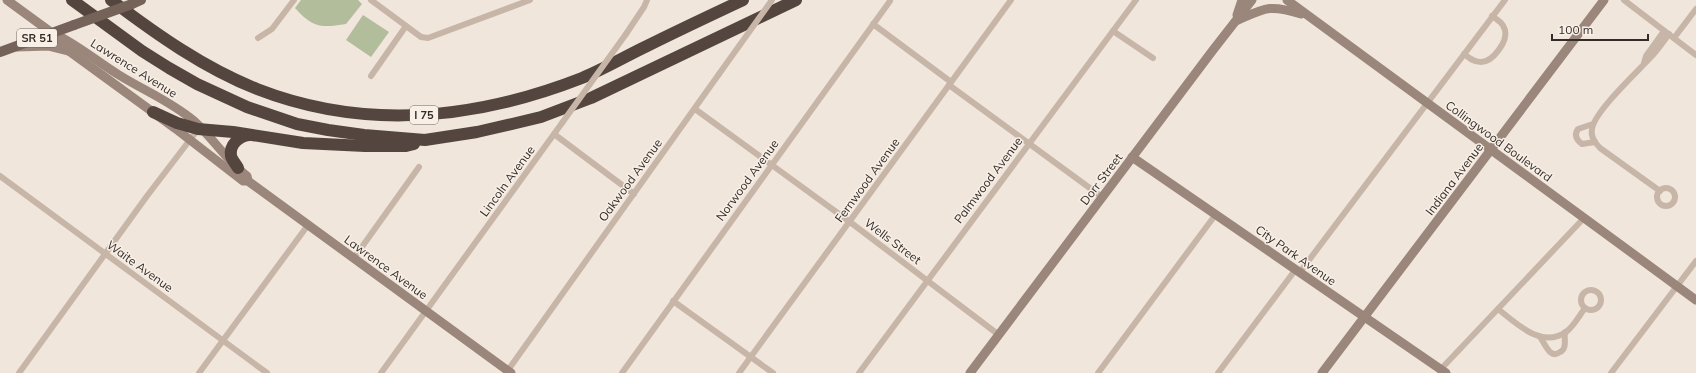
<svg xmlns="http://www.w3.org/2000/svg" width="1696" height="373" viewBox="0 0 1696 373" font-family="Mulish,sans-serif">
<rect width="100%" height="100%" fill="#f0e6db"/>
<!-- green -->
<g fill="#b2bd9c">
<path d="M301,0H358L362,4L346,24C321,28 313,28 295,8Z"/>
<polygon points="363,15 389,32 371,57 346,40"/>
</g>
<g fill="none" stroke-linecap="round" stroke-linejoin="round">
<!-- street -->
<g stroke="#c7b6a8" stroke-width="6">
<polyline points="371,0 421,37 428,38 530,0"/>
<polyline points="1624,0 1696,55"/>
<polyline points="873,24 951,82"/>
<polyline points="1113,31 1153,58"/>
<polyline points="626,34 644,7 647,0"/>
<polyline points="258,38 272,29 294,0"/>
<polyline points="1674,38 1696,9"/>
<path d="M1464,54C1469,58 1474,62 1481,62C1493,62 1508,41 1505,30C1503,23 1498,20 1492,16"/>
<polyline points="1644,63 1646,56 1664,31"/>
<polyline points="371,76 406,26"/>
<polyline points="949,85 1102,197"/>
<polyline points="695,109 850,222 999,335"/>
<path d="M1593,124L1578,129C1574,135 1576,140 1582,144L1595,142"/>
<polyline points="554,134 634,194"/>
<polyline points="0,176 267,373"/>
<circle cx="1666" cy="197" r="9"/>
<path d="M1660,191L1600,148C1595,143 1590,137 1592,129C1594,112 1637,72 1650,58C1657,51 1663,42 1669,34"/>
<polyline points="354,258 419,167"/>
<polyline points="1300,272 1505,0"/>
<circle cx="1591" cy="300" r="10"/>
<polyline points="673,301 773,373"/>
<path d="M1498,309C1516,323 1541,349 1566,332C1574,326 1579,316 1585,308"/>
<path d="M1540,337C1545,343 1550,360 1560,352C1561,352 1564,349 1564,348C1566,343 1564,338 1565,332"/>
<polyline points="1441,369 1584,218"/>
<polyline points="19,373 147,196 199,128"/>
<polyline points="199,373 308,225"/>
<polyline points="381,373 562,123"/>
<polyline points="506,373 719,74"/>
<polyline points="622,373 890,1"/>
<polyline points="739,373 1011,0"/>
<polyline points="859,373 1136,0"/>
<polyline points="1098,373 1216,214"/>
<polyline points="1218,373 1296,269"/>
<polyline points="1611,373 1696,261"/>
</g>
<!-- secondary -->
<g stroke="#9a867a" stroke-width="9">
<polyline points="7,0 52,33 69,51 176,129 243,181 248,181 511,373"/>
<polyline points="1287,0 1696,300"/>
<polyline points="1237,15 1242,0"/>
<path d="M1236,21C1265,8 1269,4 1301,14"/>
<path d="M57,35C79,46 98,62 119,75C143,90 172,102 194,121C213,138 226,160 247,176L248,181"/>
<polyline points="17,47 48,46 68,51"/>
<polyline points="1132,157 1446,373"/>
<polyline points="970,373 1213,50 1252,0"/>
<polyline points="1322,373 1604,0"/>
</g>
<!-- primary -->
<g stroke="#75635a" stroke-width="10">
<polyline points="132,4 141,0"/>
<polyline points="0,52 74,25"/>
</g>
<!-- highway -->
<g stroke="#54463f" stroke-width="12">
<polyline points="72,0 142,51 169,68 197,84 247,107 297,124 328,130 364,135 425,140 477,132 512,124 541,117 591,98 796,0"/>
<path d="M111,0C156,34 204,68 257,89C365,131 477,119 582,78C604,69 626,56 647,46C679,30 711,15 743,0"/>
<polyline points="153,112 177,123 198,129 233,132 303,143 365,146 406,146 414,144"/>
<path d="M238,168C236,164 232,160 231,156C229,145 239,136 249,135"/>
</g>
<!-- street-bridge -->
<g stroke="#c7b6a8" stroke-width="6">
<polyline points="719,74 772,0"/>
<polyline points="562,123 626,34"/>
</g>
<!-- primary-bridge -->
<polyline stroke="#75635a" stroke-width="10" points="74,25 132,4"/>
</g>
<g text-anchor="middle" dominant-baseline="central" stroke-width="3" stroke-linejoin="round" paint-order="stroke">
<!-- shield labels -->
<g fill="#f8f0e7" stroke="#6f6761" stroke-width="1">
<rect x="17" y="29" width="40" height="18" rx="3"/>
<rect x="410" y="106" width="28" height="18" rx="3"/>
</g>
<g font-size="11" font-weight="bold" fill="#342c28">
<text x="37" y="38">SR 51</text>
<text x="424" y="115">I 75</text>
</g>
<!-- street labels -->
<g font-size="12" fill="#342c28" stroke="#f8f0e7">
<text transform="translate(134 68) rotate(32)">Lawrence Avenue</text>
<text transform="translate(1499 141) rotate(36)">Collingwood Boulevard</text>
<text transform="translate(1101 179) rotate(-53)">Dorr Street</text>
<text transform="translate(1454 179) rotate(-53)">Indiana Avenue</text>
<text transform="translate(630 180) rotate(-54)">Oakwood Avenue</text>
<text transform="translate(747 180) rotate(-54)">Norwood Avenue</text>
<text transform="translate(867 180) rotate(-54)">Fernwood Avenue</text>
<text transform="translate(988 180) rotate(-53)">Palmwood Avenue</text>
<text transform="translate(507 181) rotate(-54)">Lincoln Avenue</text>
<text transform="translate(893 241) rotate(37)">Wells Street</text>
<text transform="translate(1296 255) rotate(35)">City Park Avenue</text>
<text transform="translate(140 266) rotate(36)">Waite Avenue</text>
<text transform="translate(386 267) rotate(36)">Lawrence Avenue</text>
</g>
</g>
<!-- scale -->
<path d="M1552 34v6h96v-6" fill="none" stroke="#342c28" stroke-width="2"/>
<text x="1558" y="34" font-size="12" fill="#342c28" stroke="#f8f0e7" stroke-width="3" paint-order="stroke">100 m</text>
</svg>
